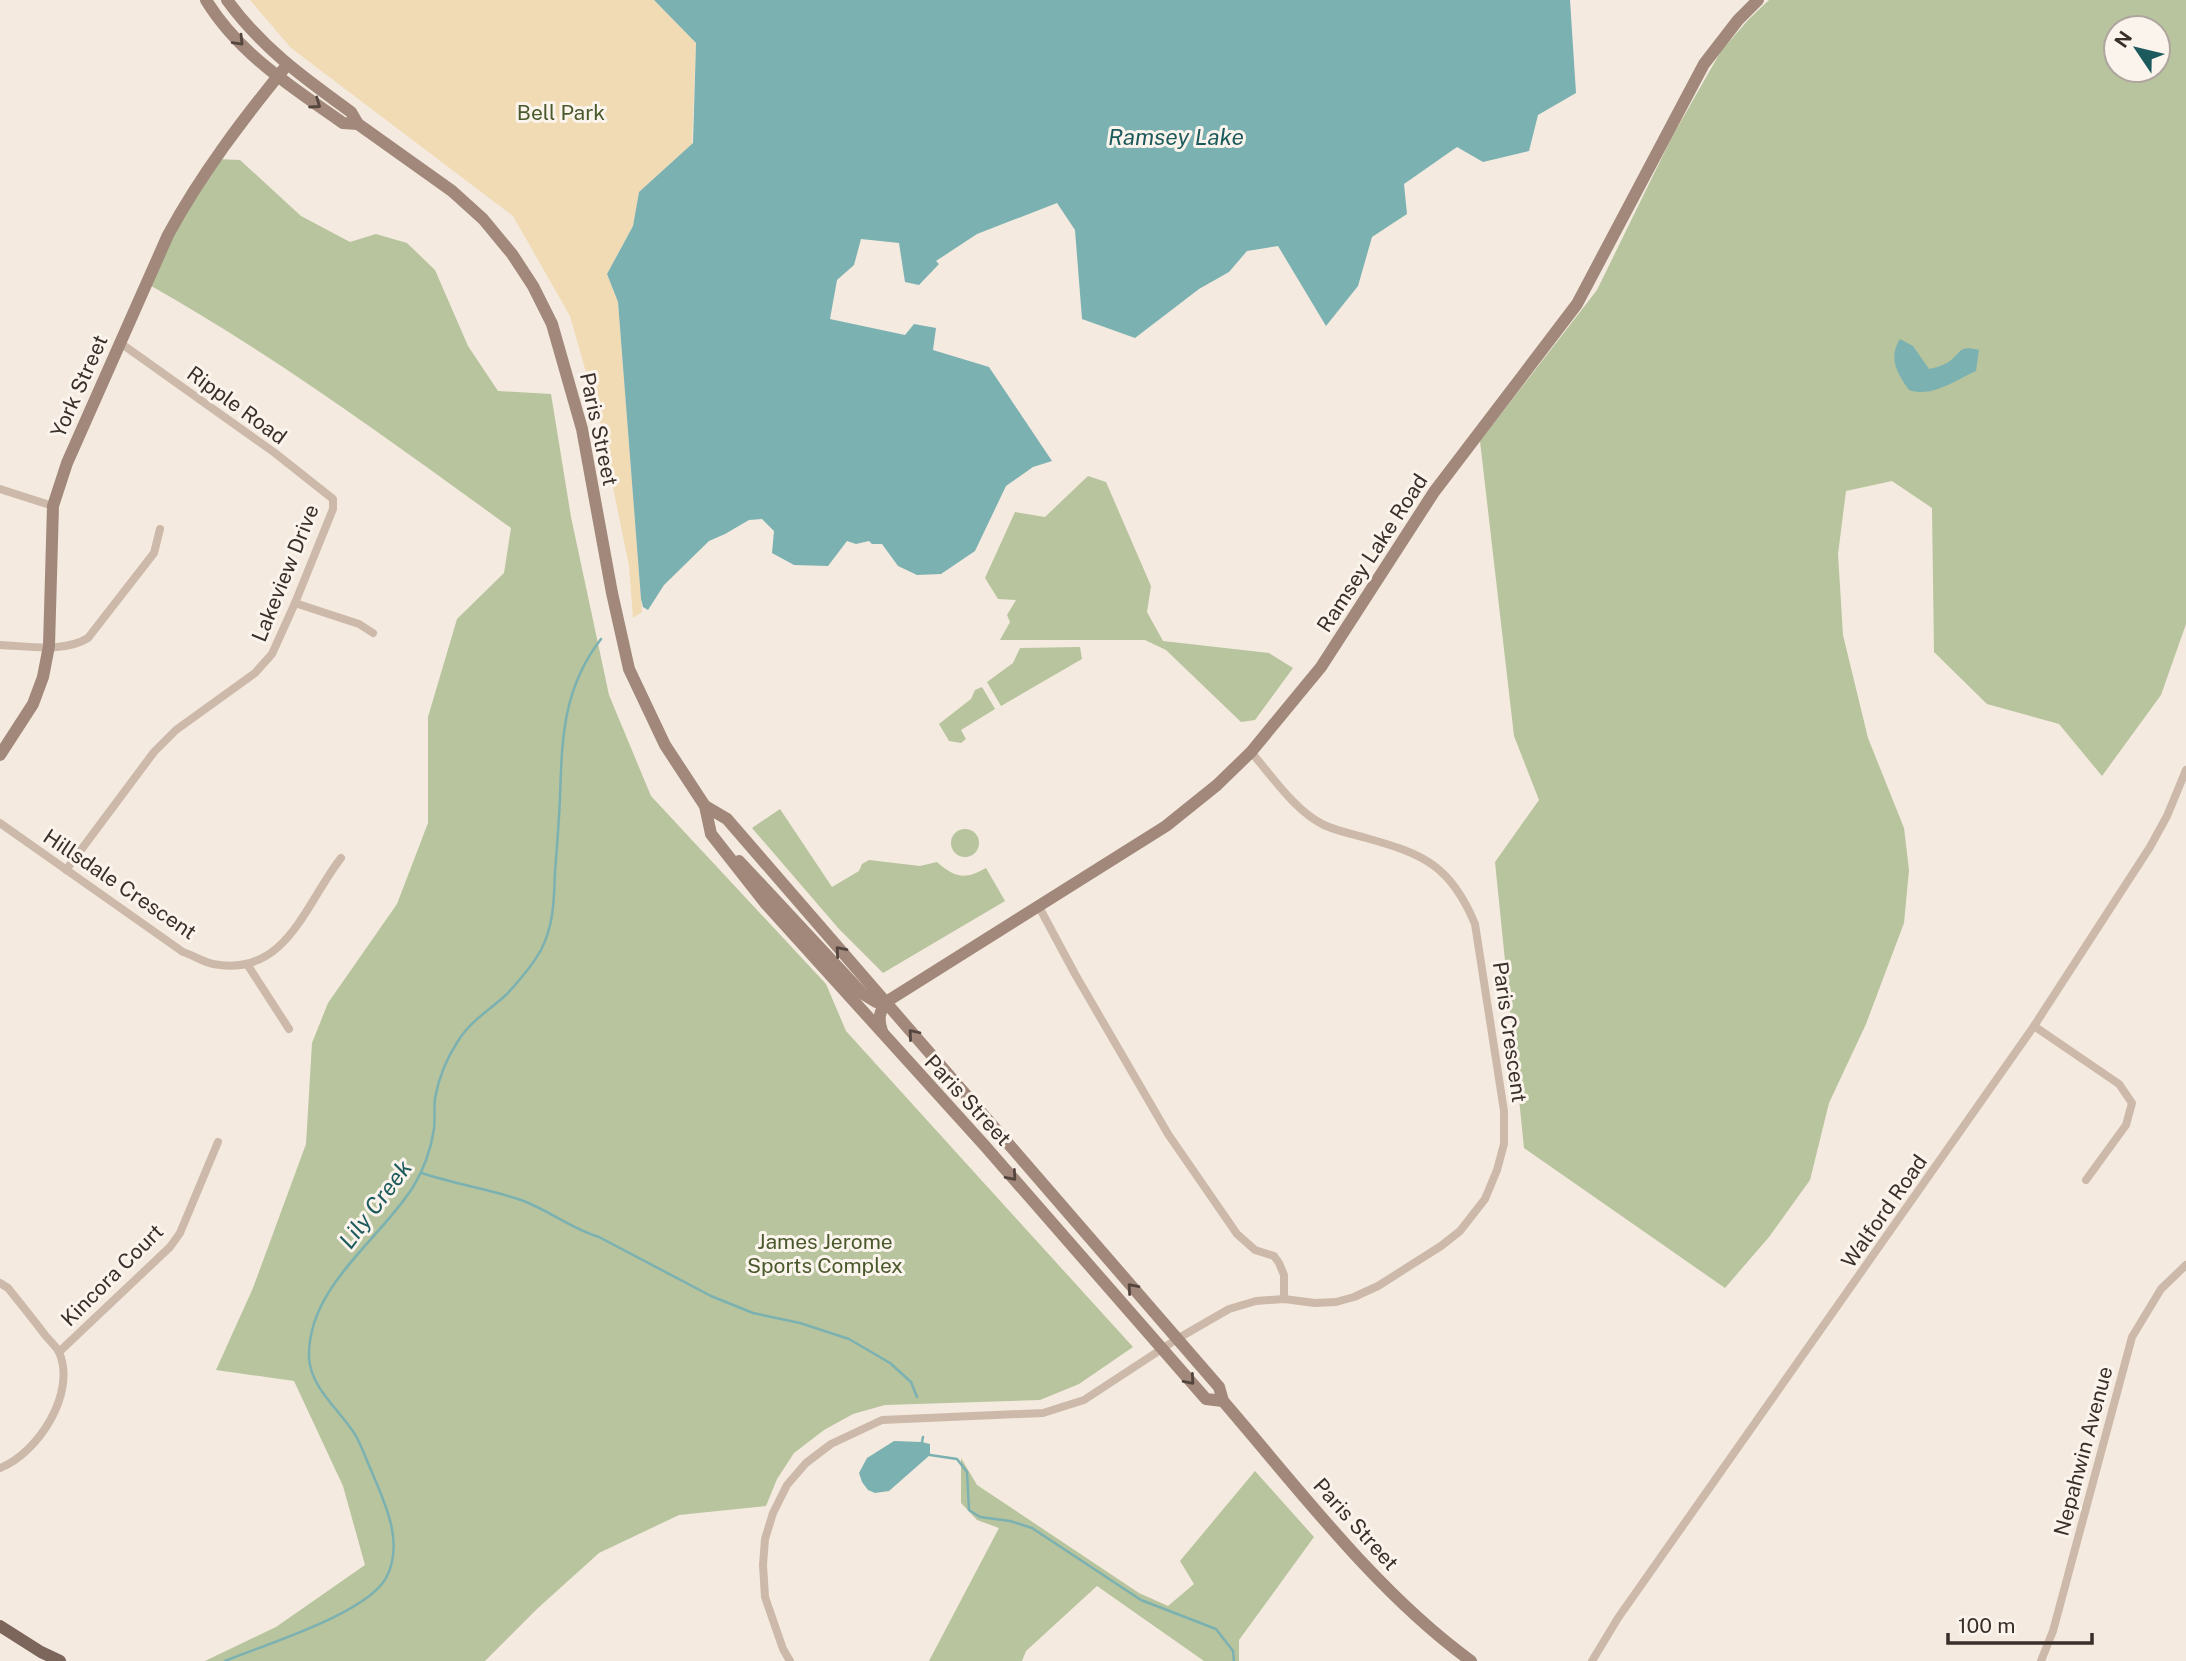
<svg xmlns="http://www.w3.org/2000/svg" width="2186" height="1661" viewBox="0 0 2186 1661" font-family="'Public Sans',sans-serif">
<rect width="100%" height="100%" fill="#f4eadf"/>
<!-- green -->
<g fill="#b7c49d" fill-rule="evenodd">
<path d="M1769,0H2186V624L2161,695L2102,776L2059,724L1987,704L1934,652L1932,508L1892,481L1846,491L1838,554L1843,635L1868,738L1904,828L1909,870L1904,923L1866,1024L1829,1103L1810,1180L1769,1237L1725,1288L1524,1148L1495,862L1539,800L1514,736L1480,441L1597,290L1672,137L1721,51L1749,19ZM2116,28H2158V70H2116Z"/>
<path d="M215,159L240,160L301,216L350,242L376,234L407,243L435,270L468,346L498,391L551,394L571,517L609,695L651,796L826,984L846,1031L1133,1347L1079,1384L1040,1400L885,1405L853,1414L824,1430L794,1453L777,1479L766,1506L679,1515L599,1553L538,1608L485,1661H205L276,1627L365,1565L343,1486L294,1381L216,1370L253,1288L306,1144L312,1043L328,1003L397,904L428,823V717L457,619L504,573L511,528C392,442 274,355 146,283Z"/>
<polygon points="1088,476 1106,482 1151,586 1147,612 1163,641 1269,653 1293,668 1255,720 1241,722 1166,650 1145,640 1000,640 1010,622 1007,615 1016,600 998,599 985,578 1015,512 1045,517"/>
<polygon points="1080,647 1082,659 1001,706 987,682 1013,663 1020,648"/>
<polygon points="982,687 995,709 961,730 966,739 961,743 949,741 939,724 971,699 975,690"/>
<path d="M780,809L832,887L859,871L862,864L869,860L920,866L937,862C955,878 965,880 986,868L1005,901L883,973L839,929L752,828Z"/>
<circle cx="965" cy="843" r="14"/>
<polygon points="961,1458 977,1485 1139,1593 1168,1606 1194,1584 1180,1561 1255,1471 1314,1537 1239,1640 1239,1661 1204,1661 1097,1586 1026,1651 1022,1661 929,1661 999,1528 977,1520 961,1503"/>
</g>
<!-- sand -->
<polygon fill="#f0dbb4" points="250,0 654,0 696,43 692,144 639,192 633,226 607,274 618,302 642,612 633,618 629,566 599,418 570,316 513,216 291,48"/>
<!-- water -->
<g fill="#7cb1b2">
<polygon points="654,0 1570,0 1576,93 1538,115 1529,151 1483,162 1457,147 1404,184 1407,214 1372,237 1358,286 1326,326 1278,246 1247,251 1229,272 1199,289 1135,338 1082,319 1075,230 1057,203 977,234 936,261 939,264 919,285 905,282 899,243 861,239 854,265 837,280 830,319 905,335 914,324 936,328 933,350 989,367 1052,461 1033,467 1006,486 975,551 941,574 917,575 898,566 882,544 872,544 869,541 856,544 847,541 828,566 794,565 772,553 774,531 762,519 749,520 725,534 709,541 664,585 648,610 643,607 641,599 618,302 607,274 633,226 639,192 693,143 696,43"/>
<path d="M1900,339L1913,346L1929,369C1935,368 1941,366 1947,363C1961,354 1958,344 1979,350L1976,371C1955,380 1933,398 1909,390C1897,373 1888,358 1900,339Z"/>
<polygon points="894,1441 922,1442 930,1444 930,1455 889,1491 875,1493 868,1490 862,1482 859,1473 867,1458"/>
</g>
<g fill="none" stroke-linecap="round" stroke-linejoin="round">
<!-- stream -->
<g stroke="#7cb1b2" stroke-width="2.5">
<path d="M422,1173C454,1184 489,1189 521,1200C549,1210 571,1229 599,1237L711,1296L753,1313L800,1323L849,1339L890,1363L911,1382L917,1397"/>
<polyline points="922,1442 923,1437"/>
<polyline points="930,1455 957,1459 967,1472 969,1510 980,1517 1010,1521 1032,1528 1141,1600 1216,1629 1233,1651 1234,1661"/>
<path d="M225,1661C263,1645 370,1613 387,1576C404,1542 385,1503 371,1470C366,1459 362,1447 356,1436C341,1411 311,1389 309,1358C307,1287 379,1241 413,1187C424,1169 431,1149 434,1129C435,1119 434,1108 435,1098C439,1077 446,1059 458,1041C470,1021 490,1010 507,994C519,981 532,966 541,950C554,925 554,899 555,872C557,847 559,822 560,797C562,738 563,688 601,639"/>
</g>
<!-- street -->
<g stroke="#cdb9aa" stroke-width="8">
<polyline points="0,489 53,506"/>
<polyline points="295,603 359,624 373,633"/>
<path d="M0,645C28,646 64,653 88,638L154,553L160,529"/>
<path d="M0,823L183,952C193,955 203,962 213,964C286,978 305,904 341,858"/>
<polyline points="66,870 154,752 176,730 255,673 272,654 295,603 333,509 333,499 275,453 119,342"/>
<polyline points="1038,905 1075,974 1168,1134 1237,1234 1255,1250 1274,1256 1279,1263 1284,1275 1284,1299"/>
<polyline points="247,964 289,1029"/>
<polyline points="2034,1026 2119,1084 2132,1103 2126,1125 2086,1180"/>
<path d="M0,1283L8,1288C20,1303 33,1319 45,1335C49,1340 56,1346 59,1352C77,1393 38,1453 0,1468"/>
<polyline points="59,1352 170,1247 180,1233 218,1142"/>
<path d="M790,1661L783,1649L765,1597L763,1565L765,1539L773,1513L787,1485L806,1463L831,1444L882,1420L1043,1413L1084,1400L1177,1339L1229,1309L1256,1301L1284,1299L1315,1303L1336,1302L1354,1297L1378,1286L1441,1246L1460,1231L1485,1199L1497,1170L1504,1144V1111L1475,924C1451,866 1424,854 1366,838C1352,834 1337,831 1324,825C1295,811 1272,776 1251,752"/>
<polyline points="1592,1661 1618,1618 2034,1026 2150,847 2167,816 2186,770"/>
<polyline points="2041,1661 2053,1631 2132,1337 2161,1289 2186,1265"/>
</g>
<!-- secondary -->
<g stroke="#a1887b" stroke-width="12">
<path d="M206,0C239,54 292,87 343,123L358,124"/>
<path d="M227,0C262,48 304,78 351,112L358,124L452,191L483,219L512,254L533,286L552,324L582,429L612,593L629,669L665,745L705,806L711,834L766,904L985,1146L1206,1399L1223,1401"/>
<path d="M0,755L33,704L43,677L49,646L53,506L67,463L168,235C201,174 243,119 287,65"/>
<path d="M705,806L727,819L1219,1387L1223,1401C1299,1489 1377,1593 1471,1661"/>
<polyline points="739,861 863,994 876,1002 886,1002"/>
<path d="M882,1031C878,1019 879,1013 886,1002L1166,826L1217,785L1251,752L1321,667L1434,492L1577,304L1704,64L1738,20L1758,0"/>
</g>
<!-- primary -->
<polyline stroke="#7c655a" stroke-width="12" points="0,1626 41,1652 60,1661"/>
</g>
<!-- one-way arrows -->
<defs><path id="oneway-chevron" d="M-2-3.5L2.5 0L-2 3.5" fill="none" stroke-width="1.6" stroke-linecap="round" stroke-linejoin="round" transform="scale(1.75)"/></defs>
<g stroke="#54453e">
<use href="#oneway-chevron" transform="translate(239 41) rotate(46)"/>
<use href="#oneway-chevron" transform="translate(316 104) rotate(35)"/>
<use href="#oneway-chevron" transform="translate(840 951) rotate(-131)"/>
<use href="#oneway-chevron" transform="translate(913 1034) rotate(-130)"/>
<use href="#oneway-chevron" transform="translate(1012 1176) rotate(49)"/>
<use href="#oneway-chevron" transform="translate(1132 1288) rotate(-131)"/>
<use href="#oneway-chevron" transform="translate(1190 1380) rotate(49)"/>
</g>
<g text-anchor="middle" dominant-baseline="central" stroke-width="6" stroke-linejoin="round" paint-order="stroke">
<!-- park labels -->
<g font-size="21" fill="#49592c" stroke="#fbf4ec">
<text x="561" y="112">Bell Park</text>
<text x="825" y="1241">James Jerome<tspan x="825" dy="24">Sports Complex</tspan></text>
</g>
<!-- street labels -->
<g font-size="21" fill="#3a2f2a" stroke="#fbf4ec">
<text transform="translate(79 386) rotate(-66)">York Street</text>
<text transform="translate(237 405) rotate(36)">Ripple Road</text>
<text transform="translate(599 429) rotate(78)">Paris Street</text>
<text transform="translate(1372 553) rotate(-57)">Ramsey Lake Road</text>
<text transform="translate(285 573) rotate(-68)">Lakeview Drive</text>
<text transform="translate(120 884) rotate(34)">Hillsdale Crescent</text>
<text transform="translate(1510 1032) rotate(82)">Paris Crescent</text>
<text transform="translate(968 1100) rotate(47)">Paris Street</text>
<text transform="translate(1884 1211) rotate(-55)">Walford Road</text>
<text transform="translate(112 1275) rotate(-45)">Kincora Court</text>
<text transform="translate(2083 1451) rotate(-75)">Nepahwin Avenue</text>
<text transform="translate(1356 1524) rotate(48)">Paris Street</text>
</g>
<!-- water labels -->
<g font-size="23" font-style="italic" fill="#1d5a5e" stroke="#fbf4ec">
<text x="1176" y="136">Ramsey Lake</text>
<text transform="translate(375 1204) rotate(-53)">Lily Creek</text>
</g>
</g>
<!-- north arrow -->
<g transform="translate(2137 49) rotate(305)"><circle r="33" fill="#fbf4ec" stroke="#aea59e" stroke-width="2"/>
<path d="M0-5L12 26L0 18L-12 26Z" fill="#1d5a5e"/>
<text y="-10" font-size="19" font-weight="bold" text-anchor="middle" fill="#3a2f2a">N</text>
</g>
<!-- scale -->
<path d="M1948 1633v10h144v-10" fill="none" stroke="#3a2f2a" stroke-width="3.5"/>
<text x="1958" y="1633" font-size="21" fill="#3a2f2a" stroke="#fbf4ec" stroke-width="5" paint-order="stroke">100 m</text>
</svg>
